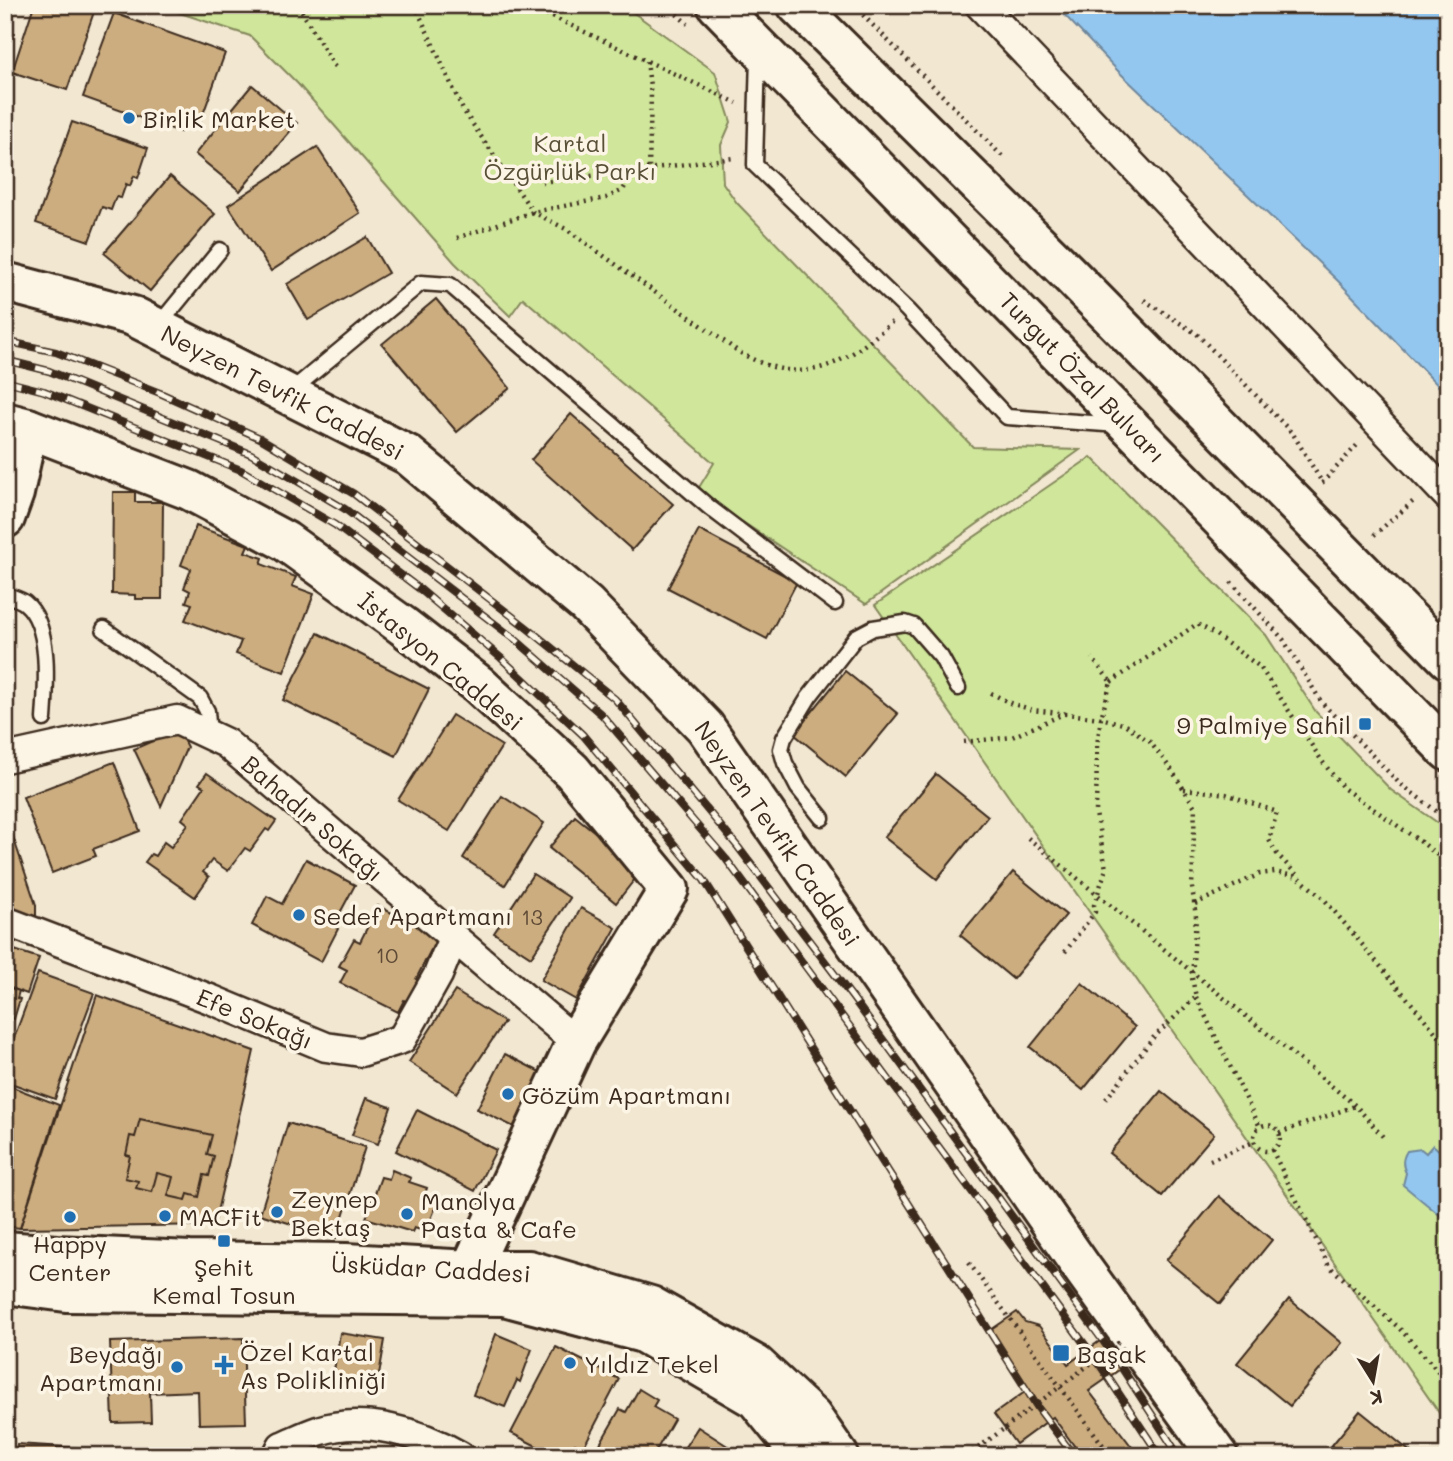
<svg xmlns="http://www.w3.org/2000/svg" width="1453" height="1461" viewBox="0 0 1453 1461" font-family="Mali,sans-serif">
<rect width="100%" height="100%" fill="#f2e7d1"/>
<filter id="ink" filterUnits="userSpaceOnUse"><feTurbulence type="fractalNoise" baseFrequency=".0143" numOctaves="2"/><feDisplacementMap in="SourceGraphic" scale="14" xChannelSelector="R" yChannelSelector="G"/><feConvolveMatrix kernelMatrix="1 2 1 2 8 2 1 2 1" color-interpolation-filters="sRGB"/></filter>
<g filter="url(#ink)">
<!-- green -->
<g fill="#cfe69b" stroke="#85885c" stroke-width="2">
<polygon points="156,5 623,5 715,72 731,122 721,145 723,183 737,203 973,447 1080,450 866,604 711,501 698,489 714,463 523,298 510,316 455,263 298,84 250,36"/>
<polygon points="1091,457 1266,635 1316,712 1391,790 1448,830 1447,1424 875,605"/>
</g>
<!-- water -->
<g fill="#93c7f0" stroke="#70889c" stroke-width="2">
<polygon points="1055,5 1448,5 1448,396 1338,281 1120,73"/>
<path d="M1433,1145L1448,1158V1222L1403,1185L1406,1173C1402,1165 1402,1159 1407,1151L1421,1149L1426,1153Z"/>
</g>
<!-- building -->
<g fill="#ccad80" stroke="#3b2a1e" stroke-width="2">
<polygon points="34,5 96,6 67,90 12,72"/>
<polygon points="114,13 225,53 201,120 187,115 180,132 83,97"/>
<polygon points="252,85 297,123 240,191 195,154"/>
<polygon points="72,122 148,148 138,178 134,176 130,186 126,184 121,198 116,197 111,210 102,207 89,241 36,223"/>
<polygon points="317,147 360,213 271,271 228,205"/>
<polygon points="170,176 215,214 150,291 104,253"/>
<polygon points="367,237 388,273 308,320 287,284"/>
<polygon points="436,299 510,388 457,432 382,344"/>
<polygon points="571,414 673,504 632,550 531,460"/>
<polygon points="113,492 135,492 135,502 163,502 162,599 135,599 135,595 112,594"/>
<polygon points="196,526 248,545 245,552 263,558 261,564 296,577 292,586 314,594 284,672 236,654 241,641 185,620 192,604 186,602 190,591 184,588 191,569 181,565"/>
<polygon points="699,530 797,582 767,639 668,588"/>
<polygon points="318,633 429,689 396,756 283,700"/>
<polygon points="845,671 898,714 846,777 794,734"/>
<polygon points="452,715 502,746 449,831 398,800"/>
<polygon points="178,730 187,747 161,806 134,749"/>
<polygon points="114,762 140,831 93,849 96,856 52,873 23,797"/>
<polygon points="207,773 276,821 269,831 266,829 250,851 245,848 228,871 212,860 203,872 209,877 195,897 145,862 151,854 155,856 164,842 171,847 188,824 182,819 204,787 199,784"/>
<polygon points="936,774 988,816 937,879 884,837"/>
<polygon points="502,796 544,823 505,885 463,858"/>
<polygon points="5,813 36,905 36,917 5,907"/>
<polygon points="575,816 642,870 616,903 549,848"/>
<polygon points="306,859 355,885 333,926 338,929 321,962 252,925 267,896 282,904"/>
<polygon points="1013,872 1066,915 1013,979 960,935"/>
<polygon points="533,874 570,898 531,957 494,933"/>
<polygon points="378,906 438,936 416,979 425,984 414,1005 404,1000 398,1012 340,983 347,970 339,966 354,939 360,942"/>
<polygon points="581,908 616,928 576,1000 541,980"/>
<polygon points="5,947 39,958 27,994 5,986"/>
<polygon points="38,973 94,993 55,1099 5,1081 5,1062"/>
<polygon points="1082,983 1135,1027 1083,1090 1030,1047"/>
<polygon points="5,986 19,991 17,998 20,999 14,1019 10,1018 7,1026 11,1028 5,1045"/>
<polygon points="455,991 504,1022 457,1093 409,1062"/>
<polygon points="97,995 254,1051 214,1225 20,1228"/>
<polygon points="505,1054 542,1073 514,1127 477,1109"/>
<polygon points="5,1084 59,1105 20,1228 5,1226"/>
<polygon points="1161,1091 1214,1134 1162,1196 1109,1153"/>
<polygon points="366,1098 391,1107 378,1144 352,1135"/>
<polygon points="417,1110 496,1150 475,1191 396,1151"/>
<polygon points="140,1119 212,1135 207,1154 214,1156 209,1176 204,1175 199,1197 188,1194 186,1200 168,1196 173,1177 157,1173 152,1192 136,1188 138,1181 125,1178 130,1156 126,1155 130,1136 135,1137"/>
<polygon points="288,1123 365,1147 336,1238 260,1214"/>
<polygon points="392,1170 411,1178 409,1182 427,1188 425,1194 439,1199 429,1224 424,1221 421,1230 414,1228 412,1232 366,1218 381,1177 389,1179"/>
<polygon points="1219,1196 1272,1240 1220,1304 1166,1260"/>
<polygon points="1289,1299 1342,1343 1290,1406 1237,1363"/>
<polygon points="1017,1312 1025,1322 1039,1326 1068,1364 1119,1327 1132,1361 1089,1391 1132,1447 1120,1456 1100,1456 1097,1452 1078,1451 1053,1417 1016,1444 994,1414 1029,1389 988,1332"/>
<polygon points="340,1333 385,1340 379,1375 372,1374 369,1389 332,1383"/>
<polygon points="496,1334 532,1349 520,1382 517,1380 505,1407 473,1395"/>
<polygon points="243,1338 246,1423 199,1424 198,1391 150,1393 151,1422 113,1423 110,1342"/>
<polygon points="556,1347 619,1379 583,1448 575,1444 569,1456 556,1456 511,1433"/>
<polygon points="639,1389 657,1400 653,1407 674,1419 653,1456 593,1456 620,1409 626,1412"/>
<polygon points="1360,1411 1412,1453 1410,1456 1323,1456"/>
<polygon points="698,1427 743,1456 679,1456"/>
<polygon points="17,1444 79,1448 78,1456 16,1456"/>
<polygon points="342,1445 364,1456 337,1456"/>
</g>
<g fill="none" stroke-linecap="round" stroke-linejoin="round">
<defs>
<g id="lane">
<polyline points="758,55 755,165 907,310 1007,417 1119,425"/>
<polyline points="158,326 220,250"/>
<polyline points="291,391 421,283 450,285 710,508 835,603"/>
<path d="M5,594C11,597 20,599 25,603C52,625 46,688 44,719"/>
<polyline points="104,629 200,698 207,711 209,735"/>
<polyline points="822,818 798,788 785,763 781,749 784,738 809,697 856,637 873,628 905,623 914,626 941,657 958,688"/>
</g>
<g id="street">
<polyline points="980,5 1448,496"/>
<polyline points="5,758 177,720 226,743 576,1042"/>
<polyline points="5,921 210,999 326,1047 361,1052 402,1039 438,975 453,938"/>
<path d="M277,1456L282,1446C294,1441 306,1435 318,1431C363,1416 420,1432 460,1456"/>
</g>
<g id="secondary">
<polyline points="5,282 133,316 408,455 586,604 705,727 1082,1268 1218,1456"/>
<polyline points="5,422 28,428 189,490 285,541 403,626 478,684 572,771 669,889 576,1042 470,1270"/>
<polyline points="5,518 14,493 28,428"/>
</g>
<g id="primary">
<polyline points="5,1251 56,1255 190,1261 346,1263 470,1270 529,1270 651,1306 756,1365 812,1417 839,1456"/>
<polyline points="5,1284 66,1292 504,1296 643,1333 756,1399 802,1456"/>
</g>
<g id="highway">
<polyline points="717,5 1448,751"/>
<polyline points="797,5 1067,272 1448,659"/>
</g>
</defs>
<!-- lane casing -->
<use href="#lane" stroke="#3b2a1e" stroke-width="19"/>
<!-- street casing -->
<use href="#street" stroke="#3b2a1e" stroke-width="33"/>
<!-- secondary casing -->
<use href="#secondary" stroke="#3b2a1e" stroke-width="44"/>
<!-- primary casing -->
<use href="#primary" stroke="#3b2a1e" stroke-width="44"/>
<!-- highway casing -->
<use href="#highway" stroke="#3b2a1e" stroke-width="44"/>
<!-- path -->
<g stroke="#3b2a1e" stroke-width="4.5" stroke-dasharray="2 5" stroke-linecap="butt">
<polyline points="298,5 336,69"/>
<path d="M415,5L463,110L533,212L566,229L739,352C803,389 842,367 892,322"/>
<polyline points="527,5 737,103"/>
<polyline points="666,5 688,24"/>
<polyline points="853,5 1003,157"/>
<polyline points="647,61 651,95 649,169"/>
<polyline points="542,182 734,158"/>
<polyline points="457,238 533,212 606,198 623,190 633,172"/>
<polyline points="1144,300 1197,334 1293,434 1320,479"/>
<polyline points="1322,483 1360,442"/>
<polyline points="1374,535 1416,499"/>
<polyline points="1231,582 1283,639 1322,703 1398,782 1448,820"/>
<polyline points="1111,682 1197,624 1213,633 1260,667 1322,761 1343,788 1424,844 1448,864"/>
<polyline points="991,693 1010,703 1033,710 1101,718 1126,725 1150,742 1171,769 1195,807 1192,887 1196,917 1192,978 1196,997 1153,1038 1103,1103"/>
<polyline points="964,742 1012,737 1066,713"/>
<polyline points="1184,789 1226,794 1277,812 1269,840 1277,854 1297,875"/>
<polyline points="1028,838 1356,1106 1385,1139"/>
<polyline points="1195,904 1260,874 1275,872 1298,877 1324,899 1448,1047"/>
<polyline points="1065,952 1095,912 1094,905 1106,869 1096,813 1097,745 1101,718 1111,682 1092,658"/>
<polyline points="1196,997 1260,1127"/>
<circle cx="1267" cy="1138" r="13"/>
<polyline points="1279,1133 1355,1106"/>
<polyline points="1272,1150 1329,1266 1399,1328 1433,1365 1448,1388"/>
<polyline points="1210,1160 1254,1142"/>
<polyline points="969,1263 1111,1456"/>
<polyline points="967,1456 1005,1428"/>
</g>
<!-- lane -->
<use href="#lane" stroke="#fcf5e5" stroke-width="14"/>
<!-- street -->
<use href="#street" stroke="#fcf5e5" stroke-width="28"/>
<!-- secondary -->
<use href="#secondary" stroke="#fcf5e5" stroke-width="38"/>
<!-- primary -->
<use href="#primary" stroke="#fcf5e5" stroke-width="38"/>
<!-- highway -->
<use href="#highway" stroke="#fcf5e5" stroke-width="38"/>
<defs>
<g id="rail">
<polyline points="5,341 56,352 160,393 260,438 354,494 526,627 615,699 738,847 852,997 1114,1356 1179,1456"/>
<polyline points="5,360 49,371 251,454 345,509 516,640 602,715 726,859 1100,1365 1160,1456"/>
<polyline points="5,381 44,391 241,470 335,525 421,590 501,658 583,735 704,880 1038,1408 1074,1456"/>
</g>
</defs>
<!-- rail casing -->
<use href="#rail" stroke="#3b2a1e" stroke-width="8"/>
<!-- rail -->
<use href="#rail" stroke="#fcf5e5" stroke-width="5" stroke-dasharray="16" stroke-linecap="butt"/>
<!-- path-bridge -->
<polyline stroke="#3b2a1e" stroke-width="4.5" stroke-dasharray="2 5" stroke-linecap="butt" points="1005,1428 1118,1343 1132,1361"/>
</g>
</g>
<!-- markers -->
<g fill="#1f6fb2" stroke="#fcf5e5" stroke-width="2.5">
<circle cx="129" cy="118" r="7"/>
<rect x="1358" y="717" width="14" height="14" rx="3.5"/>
<circle cx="299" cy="915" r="7"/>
<circle cx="508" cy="1094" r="7"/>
<circle cx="277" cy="1212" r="7"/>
<circle cx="407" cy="1214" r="7"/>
<circle cx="165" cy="1216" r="7"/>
<circle cx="70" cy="1217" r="7"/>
<rect x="217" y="1234" width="14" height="14" rx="3.5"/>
<rect x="1052" y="1344" width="18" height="18" rx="3.5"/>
<circle cx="570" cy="1363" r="7"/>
<path d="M220.5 1354.5h7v7h7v7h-7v7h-7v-7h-7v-7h7z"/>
<circle cx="177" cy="1367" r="7"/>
</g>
<g text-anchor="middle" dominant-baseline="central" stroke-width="7" stroke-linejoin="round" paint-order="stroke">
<!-- number labels -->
<g font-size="21" fill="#5f4b36">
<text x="532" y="916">13</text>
<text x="387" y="954">10</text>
</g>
<!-- poi labels -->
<g font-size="24" fill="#3b2a1e" stroke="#fcf5e5" text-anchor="start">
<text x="143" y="118">Birlik Market</text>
<text x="1351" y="724" text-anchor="end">9 Palmiye Sahil</text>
<text x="313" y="915">Sedef Apartmanı</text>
<text x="522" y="1094">Gözüm Apartmanı</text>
<text x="291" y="1198">Zeynep<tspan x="291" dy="28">Bektaş</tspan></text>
<text x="421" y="1200">Manolya<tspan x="421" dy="28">Pasta &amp; Cafe</tspan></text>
<text x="179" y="1216">MACFit</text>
<text x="70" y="1243" text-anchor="middle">Happy<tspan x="70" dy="28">Center</tspan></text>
<text x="224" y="1266" text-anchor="middle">Şehit<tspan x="224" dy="28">Kemal Tosun</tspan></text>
<text x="240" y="1351">Özel Kartal<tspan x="240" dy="28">As Polikliniği</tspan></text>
<text x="163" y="1353" text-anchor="end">Beydağı<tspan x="163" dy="28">Apartmanı</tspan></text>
<text x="1077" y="1353">Başak</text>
<text x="584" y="1363">Yıldız Tekel</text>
</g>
<!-- park labels -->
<g font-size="24" fill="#595037" stroke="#fcf5e5">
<text x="570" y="142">Kartal<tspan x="570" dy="28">Özgürlük Parkı</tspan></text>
</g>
<!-- street labels -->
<g font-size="24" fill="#3b2a1e" stroke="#fcf5e5">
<text transform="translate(1083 377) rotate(46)">Turgut Özal Bulvarı</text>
<text transform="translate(283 392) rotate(27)">Neyzen Tevfik Caddesi</text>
<text transform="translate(441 661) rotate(39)">İstasyon Caddesi</text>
<text transform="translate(313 818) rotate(41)">Bahadır Sokağı</text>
<text transform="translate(778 833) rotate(55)">Neyzen Tevfik Caddesi</text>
<text transform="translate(255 1018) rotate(22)">Efe Sokağı</text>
<text transform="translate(431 1268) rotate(3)">Üsküdar Caddesi</text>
</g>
</g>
<!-- margin -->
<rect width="1453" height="1461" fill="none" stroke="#fcf5e5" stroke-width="28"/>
<rect x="14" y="14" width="1425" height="1433" fill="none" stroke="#3b2a1e" stroke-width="2.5" filter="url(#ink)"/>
<!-- north arrow -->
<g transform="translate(1373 1381) rotate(169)" stroke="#fcf5e5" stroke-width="5" paint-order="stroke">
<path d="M0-5L12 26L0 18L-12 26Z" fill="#3b2a1e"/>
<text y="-10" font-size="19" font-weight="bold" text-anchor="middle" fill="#3b2a1e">K</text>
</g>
</svg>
